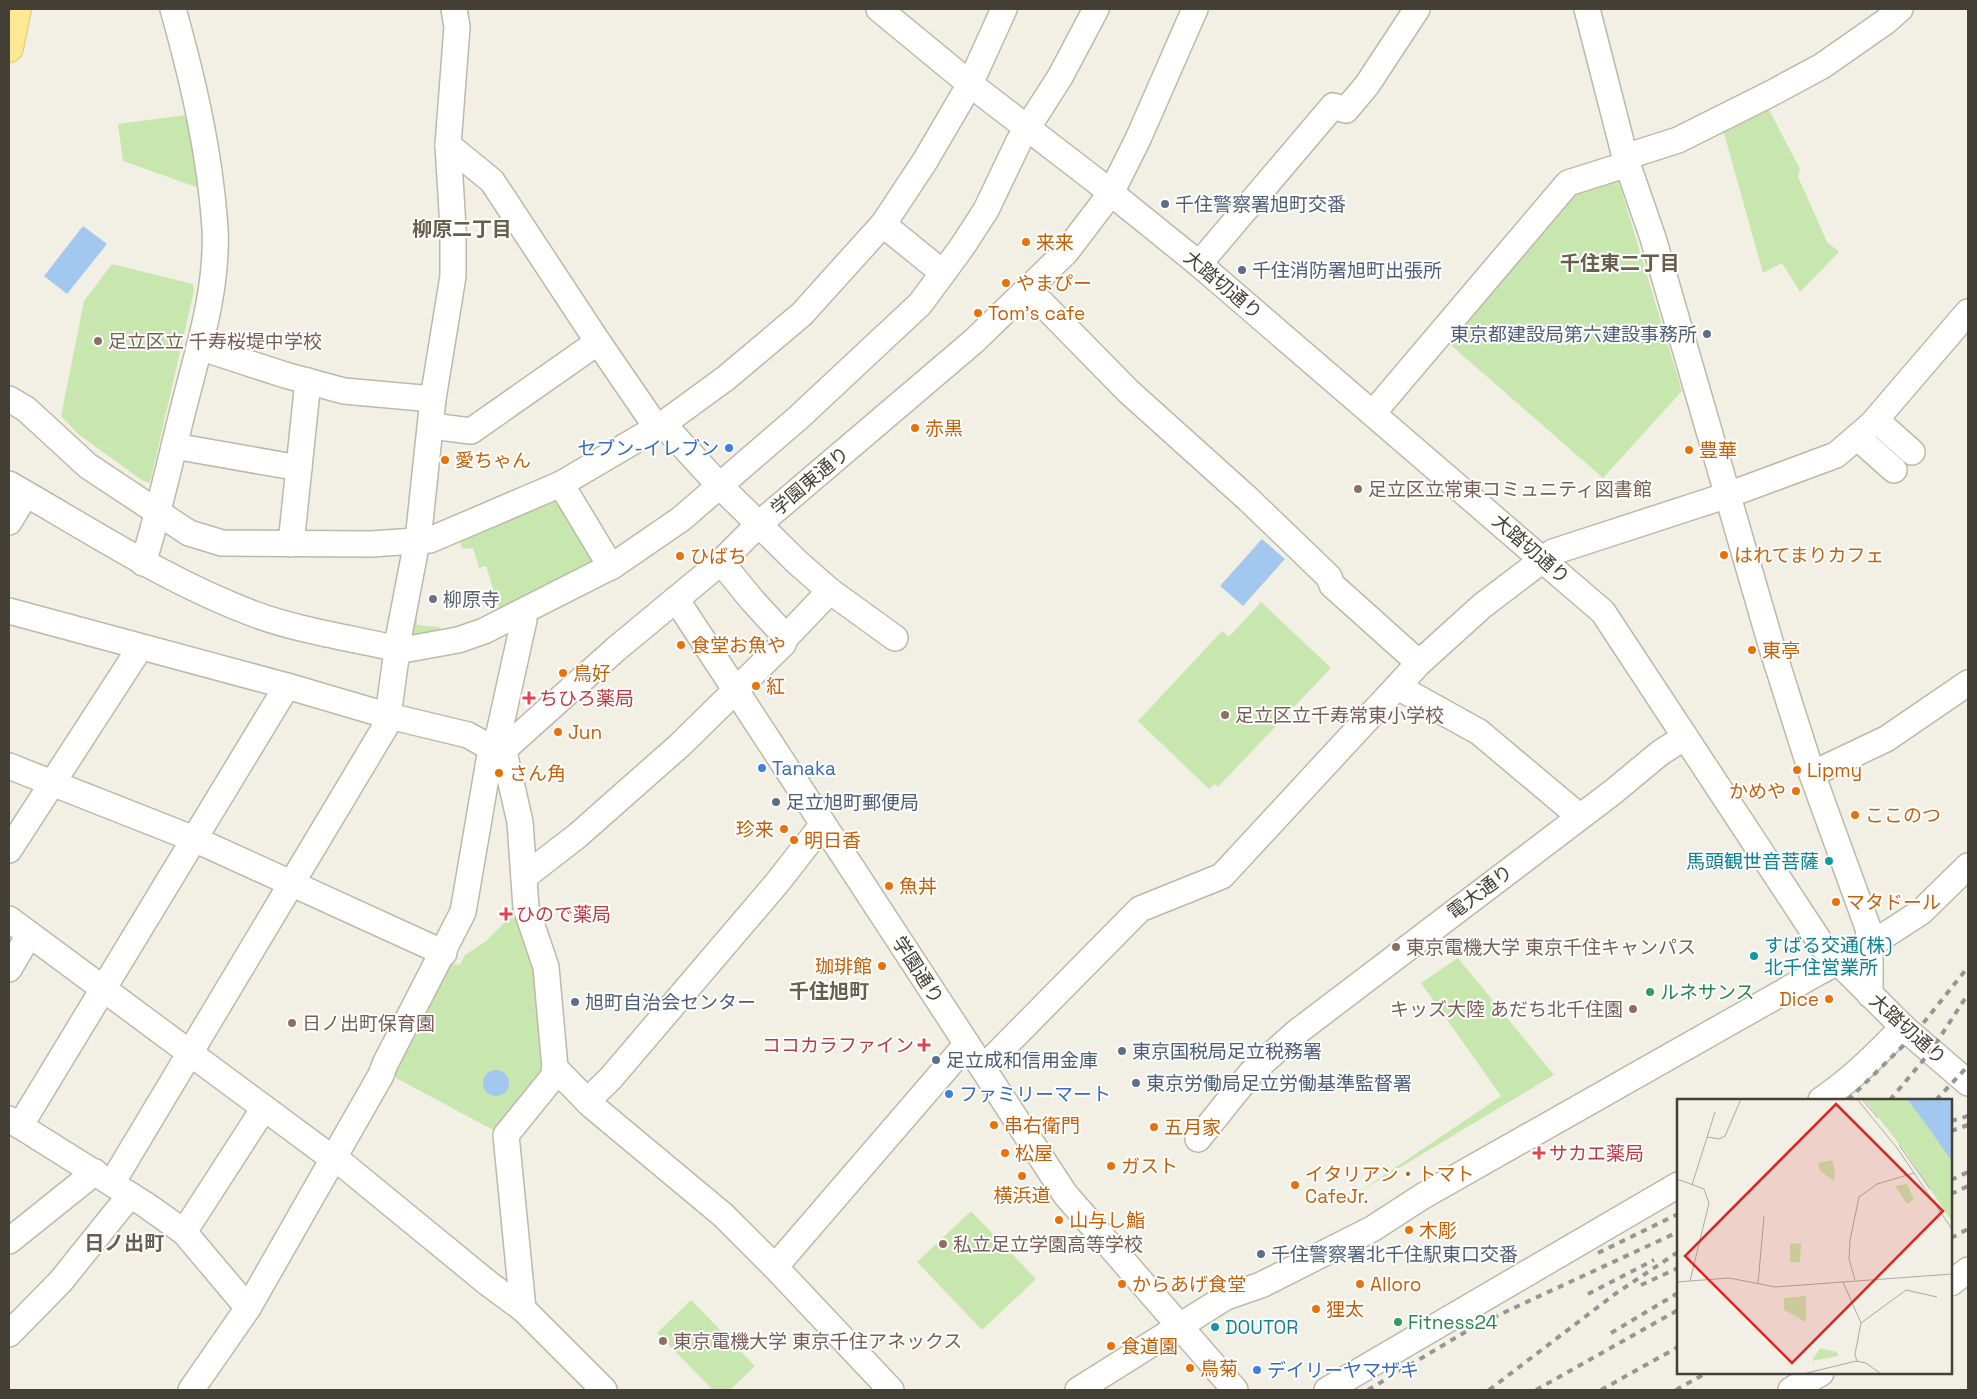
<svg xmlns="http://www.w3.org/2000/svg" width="1977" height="1399" viewBox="0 0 1977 1399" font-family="'Space Grotesk','Noto Sans JP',sans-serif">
<rect width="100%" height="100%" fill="#f2f0e5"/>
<!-- green -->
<g fill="#c8e7ae">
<polygon points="1765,102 1800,169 1798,177 1827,242 1839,252 1800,292 1782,263 1763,273 1722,126"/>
<polygon points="193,114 199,188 123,161 118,124"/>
<polygon points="1618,179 1682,391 1603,478 1445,340 1573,193"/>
<polygon points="112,264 193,284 194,291 150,483 143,481 78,434 61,416 84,301"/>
<polygon points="561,493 603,562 501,614 486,566 479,568 473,548 462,549 459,538"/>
<polygon points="1261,602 1331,668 1218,787 1215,784 1209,789 1138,721 1222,631 1229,637"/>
<polygon points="412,618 417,618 417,625 440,627 439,631 411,636"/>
<polygon points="518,909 538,976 546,1069 497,1132 396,1078 391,1066 447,963 460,965 465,955 486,941"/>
<polygon points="1458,958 1554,1075 1359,1192 1501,1096 1421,983"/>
<polygon points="971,1211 1036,1279 982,1330 917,1262"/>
<polygon points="691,1300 755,1366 730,1390 713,1390 657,1333"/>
</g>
<!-- water -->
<g fill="#a2c8ef">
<polygon points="83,226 107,244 67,294 44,276"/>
<polygon points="1262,539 1285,559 1243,606 1220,586"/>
<circle cx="496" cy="1083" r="13"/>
</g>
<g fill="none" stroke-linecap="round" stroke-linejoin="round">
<defs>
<g id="minor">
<polyline points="879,9 970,84 1095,180 1199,264 1603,612 1824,948 1903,1027 1968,1083"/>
<polyline points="1587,9 1625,157 1653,238 1772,648 1812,774 1868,928 1870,945 1870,995"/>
<polyline points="448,145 492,181 598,342 657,428"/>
<polyline points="1625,157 1678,140 1770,94 1822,66 1885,22 1900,9"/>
<polyline points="884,223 890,230 943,273"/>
<polyline points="1199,264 1333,106 1346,110 1367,85 1417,9"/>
<polyline points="1028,289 1128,391 1248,499 1329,577 1332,585 1419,663"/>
<polyline points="199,347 285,375 344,391 433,399"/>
<polyline points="9,399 26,409 88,466 189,533 222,543 371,544 430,540 561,484 663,424 726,378 802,314 884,223 925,161 970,84 1004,9"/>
<polyline points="1373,413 1568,183 1628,164"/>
<polyline points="1876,420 1912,452"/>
<polyline points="663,424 719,485 798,563 830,591"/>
<polyline points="431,426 471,431 598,342"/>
<polyline points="1857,437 1894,470"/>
<polyline points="174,446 299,468"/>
<path d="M9,484C90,530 166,581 254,614C300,631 350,638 398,649H408L458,640L484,631L614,565L681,519L798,418L920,304L962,247L986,210L1019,141L1060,77L1096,9"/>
<polyline points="561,484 611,567"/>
<polyline points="9,522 26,494"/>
<polyline points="291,544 308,381"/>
<polyline points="721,562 752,600 786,637"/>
<path d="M143,563C159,513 170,461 183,410C198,350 218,290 215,228C210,153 193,80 173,9"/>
<polyline points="676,599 1065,1194 1235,1390"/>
<polyline points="9,611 287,686 389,716 468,735 505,756 520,822 526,908 546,967 555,1068 591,1105 723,1215 775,1267 891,1390"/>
<polyline points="1398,687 1479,732 1579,816"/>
<polyline points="491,749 510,744 616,649 721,562 759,524 974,341 1066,252 1111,193 1138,139 1195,9"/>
<polyline points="9,766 194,839 444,953"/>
<polyline points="1812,774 1886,739 1968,683"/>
<polyline points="9,850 136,654 137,646"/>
<polyline points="524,877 577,836 680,745 783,644 786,637 830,591 895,638"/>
<polyline points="9,919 325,1153 334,1157 489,1284 523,1309 604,1390"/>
<polyline points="9,969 29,935"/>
<polyline points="983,1068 1140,909 1222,876 1419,663 1482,606 1553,552 1728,495 1836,455 1872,424 1968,312"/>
<path d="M1821,1100C1852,1079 1877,1054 1903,1027"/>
<polyline points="587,1101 610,1079 777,883 823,824"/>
<polyline points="9,1119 146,1205 184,1232 248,1308"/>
<polyline points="20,1126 287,686"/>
<polyline points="1198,1139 1251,1073 1297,1032 1613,792 1660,753 1685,737"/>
<polyline points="112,1183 387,724 399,635 419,531 433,399 453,276 453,228 448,145 457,27 454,9"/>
<polyline points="184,1232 264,1108"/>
<polyline points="9,1241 95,1172"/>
<polyline points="775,1267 967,1044"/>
<polyline points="1951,1283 1968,1270"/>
<polyline points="523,1309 506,1135 553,1077 555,1068"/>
<polyline points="9,1334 61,1281 130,1195"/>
<polyline points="191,1390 248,1308 381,1075 385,1064 463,912 491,749 499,733 524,620 521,613"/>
<polyline points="1078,1390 1226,1297 1261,1285 1372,1229 1423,1196 1815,974 1870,945 1921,912 1968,866"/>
<polyline points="1327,1390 1678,1185"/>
<polyline points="1791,1390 1821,1373"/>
</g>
<polyline id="major" points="9,48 17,9"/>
</defs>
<!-- minor casing -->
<use href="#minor" stroke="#beb8a8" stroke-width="28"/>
<!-- major casing -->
<use href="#major" stroke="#e2c864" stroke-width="30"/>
<!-- minor -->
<use href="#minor" stroke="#fff" stroke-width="25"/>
<!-- major -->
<use href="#major" stroke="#fde994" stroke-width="28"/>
<!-- rail -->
<g stroke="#959595" stroke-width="4" stroke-dasharray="6 6" stroke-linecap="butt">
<polyline points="1848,1100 1913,1036 1968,967"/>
<polyline points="1890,1100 1931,1051 1968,994"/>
<polyline points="1936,1100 1968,1066"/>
<polyline points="1951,1121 1968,1116"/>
<polyline points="1951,1131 1968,1125"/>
<polyline points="1951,1180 1968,1172"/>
<polyline points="1951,1194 1968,1186"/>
<polyline points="1951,1238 1968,1229"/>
<polyline points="1598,1253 1678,1214"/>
<polyline points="1641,1285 1678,1268"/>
<polyline points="1588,1294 1654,1260"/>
<polyline points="1611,1333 1678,1293"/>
<polyline points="1368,1390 1477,1325 1678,1232"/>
<polyline points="1489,1390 1615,1294 1678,1252"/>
<polyline points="1536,1390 1678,1310"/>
<polyline points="1601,1390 1678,1347"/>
<polyline points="1676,1390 1706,1373"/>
</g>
</g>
<!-- markers -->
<g fill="#5c6f8a" stroke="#fff" stroke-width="2">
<circle cx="1165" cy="204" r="5"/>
<circle cx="1242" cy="270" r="5"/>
<circle cx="1707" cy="334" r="5"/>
<circle cx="776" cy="802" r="5"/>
<circle cx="575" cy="1002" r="5"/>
<circle cx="1122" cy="1051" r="5"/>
<circle cx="936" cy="1060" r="5"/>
<circle cx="1136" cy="1083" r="5"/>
<circle cx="1261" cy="1254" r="5"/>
</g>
<g fill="#e8710a" stroke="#fff" stroke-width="2">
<circle cx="1026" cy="242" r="5"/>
<circle cx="1006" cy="283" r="5"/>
<circle cx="978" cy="313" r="5"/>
<circle cx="915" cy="428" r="5"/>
<circle cx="1689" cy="450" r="5"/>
<circle cx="445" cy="460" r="5"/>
<circle cx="1724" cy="555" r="5"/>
<circle cx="680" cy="556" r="5"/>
<circle cx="681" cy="645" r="5"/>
<circle cx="1752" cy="650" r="5"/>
<circle cx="563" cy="673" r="5"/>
<circle cx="756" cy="686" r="5"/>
<circle cx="558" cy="732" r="5"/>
<circle cx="1797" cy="770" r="5"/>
<circle cx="499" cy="773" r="5"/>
<circle cx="1796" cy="791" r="5"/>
<circle cx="1855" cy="815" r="5"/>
<circle cx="784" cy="829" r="5"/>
<circle cx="794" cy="840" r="5"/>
<circle cx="889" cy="886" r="5"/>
<circle cx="1836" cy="902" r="5"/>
<circle cx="882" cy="966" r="5"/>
<circle cx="1829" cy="999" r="5"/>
<circle cx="994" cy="1125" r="5"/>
<circle cx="1154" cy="1127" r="5"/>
<circle cx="1005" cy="1153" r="5"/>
<circle cx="1111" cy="1166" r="5"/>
<circle cx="1022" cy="1176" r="5"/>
<circle cx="1295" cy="1185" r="5"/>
<circle cx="1059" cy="1220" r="5"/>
<circle cx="1409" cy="1230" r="5"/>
<circle cx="1122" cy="1284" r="5"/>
<circle cx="1360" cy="1284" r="5"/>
<circle cx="1316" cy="1309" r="5"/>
<circle cx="1111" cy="1346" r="5"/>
<circle cx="1190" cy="1368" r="5"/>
</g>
<g fill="#8d6e63" stroke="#fff" stroke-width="2">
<circle cx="98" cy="341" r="5"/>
<circle cx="1358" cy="489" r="5"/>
<circle cx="1225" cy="715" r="5"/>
<circle cx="1396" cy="947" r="5"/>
<circle cx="1633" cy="1009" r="5"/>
<circle cx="292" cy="1023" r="5"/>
<circle cx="943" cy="1244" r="5"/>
<circle cx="663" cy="1341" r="5"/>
</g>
<g fill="#3f7fe0" stroke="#fff" stroke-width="2">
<circle cx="729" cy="448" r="5"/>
<circle cx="762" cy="768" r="5"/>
<circle cx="949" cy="1094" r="5"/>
<circle cx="1257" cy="1370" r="5"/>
</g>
<circle fill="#6b7280" stroke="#fff" stroke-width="2" cx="433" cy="599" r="5"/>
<g fill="#e0444e" stroke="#fff" stroke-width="2">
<path d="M526.5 690.5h5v5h5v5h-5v5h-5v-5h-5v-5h5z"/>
<path d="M503.5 906.5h5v5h5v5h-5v5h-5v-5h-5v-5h5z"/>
<path d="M921.5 1037.5h5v5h5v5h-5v5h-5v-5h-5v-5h5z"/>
<path d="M1536.5 1145.5h5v5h5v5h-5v5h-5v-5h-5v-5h5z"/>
</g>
<g fill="#0f9aa8" stroke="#fff" stroke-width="2">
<circle cx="1829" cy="861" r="5"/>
<circle cx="1754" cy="956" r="5"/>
<circle cx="1215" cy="1327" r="5"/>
</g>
<g fill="#2e9e5b" stroke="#fff" stroke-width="2">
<circle cx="1650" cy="992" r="5"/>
<circle cx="1398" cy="1322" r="5"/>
</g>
<g text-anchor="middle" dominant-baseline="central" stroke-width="4" stroke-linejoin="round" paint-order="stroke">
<!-- service labels -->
<g font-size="19" fill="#4e5e75" stroke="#fff" text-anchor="start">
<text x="1175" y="204">千住警察署旭町交番</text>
<text x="1252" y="270">千住消防署旭町出張所</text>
<text x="1697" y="334" text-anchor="end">東京都建設局第六建設事務所</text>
<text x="786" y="802">足立旭町郵便局</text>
<text x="585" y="1002">旭町自治会センター</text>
<text x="1132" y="1051">東京国税局足立税務署</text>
<text x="946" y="1060">足立成和信用金庫</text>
<text x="1146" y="1083">東京労働局足立労働基準監督署</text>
<text x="1271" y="1254">千住警察署北千住駅東口交番</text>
</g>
<!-- food labels -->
<g font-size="19" fill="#c56008" stroke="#fff" text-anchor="start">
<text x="1036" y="242">来来</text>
<text x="1016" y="283">やまぴー</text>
<text x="988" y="313">Tom’s cafe</text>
<text x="925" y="428">赤黒</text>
<text x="1699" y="450">豊華</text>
<text x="455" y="460">愛ちゃん</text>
<text x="1734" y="555">はれてまりカフェ</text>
<text x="690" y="556">ひばち</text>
<text x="691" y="645">食堂お魚や</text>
<text x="1762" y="650">東亭</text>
<text x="573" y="673">鳥好</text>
<text x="766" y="686">紅</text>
<text x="568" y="732">Jun</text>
<text x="1807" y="770">Lipmy</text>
<text x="509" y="773">さん角</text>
<text x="1786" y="791" text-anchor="end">かめや</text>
<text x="1865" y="815">ここのつ</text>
<text x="774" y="829" text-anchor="end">珍来</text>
<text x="804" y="840">明日香</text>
<text x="899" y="886">魚丼</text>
<text x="1846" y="902">マタドール</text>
<text x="872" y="966" text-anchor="end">珈琲館</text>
<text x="1819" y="999" text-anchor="end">Dice</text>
<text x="1004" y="1125">串右衛門</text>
<text x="1164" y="1127">五月家</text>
<text x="1015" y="1153">松屋</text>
<text x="1121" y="1166">ガスト</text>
<text x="1305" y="1174">イタリアン・トマト<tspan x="1305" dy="22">CafeJr.</tspan></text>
<text x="1022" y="1195" text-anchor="middle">横浜道</text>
<text x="1069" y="1220">山与し鮨</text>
<text x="1419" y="1230">木彫</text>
<text x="1132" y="1284">からあげ食堂</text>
<text x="1370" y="1284">Alloro</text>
<text x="1326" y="1309">狸太</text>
<text x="1121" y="1346">食道園</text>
<text x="1200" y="1368">鳥菊</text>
</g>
<!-- street labels -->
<g font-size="19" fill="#454035" stroke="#fff">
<text transform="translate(1223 285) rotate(40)">大踏切通り</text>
<text transform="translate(810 481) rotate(-40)">学園東通り</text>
<text transform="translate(1531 549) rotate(41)">大踏切通り</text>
<text transform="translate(1480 892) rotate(-37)">電大通り</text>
<text transform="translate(918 970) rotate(57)">学園通り</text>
<text transform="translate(1908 1029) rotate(42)">大踏切通り</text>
</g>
<!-- education labels -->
<g font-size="19" fill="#785e54" stroke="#fff" text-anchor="start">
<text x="108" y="341">足立区立 千寿桜堤中学校</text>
<text x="1368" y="489">足立区立常東コミュニティ図書館</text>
<text x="1235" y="715">足立区立千寿常東小学校</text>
<text x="1406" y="947">東京電機大学 東京千住キャンパス</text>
<text x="1623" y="1009" text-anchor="end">キッズ大陸 あだち北千住園</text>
<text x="302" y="1023">日ノ出町保育園</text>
<text x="953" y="1244">私立足立学園高等学校</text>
<text x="673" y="1341">東京電機大学 東京千住アネックス</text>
</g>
<!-- shop labels -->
<g font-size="19" fill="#366cbe" stroke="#fff" text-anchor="start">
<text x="719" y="448" text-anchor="end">セブン-イレブン</text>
<text x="772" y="768">Tanaka</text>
<text x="959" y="1094">ファミリーマート</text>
<text x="1267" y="1370">デイリーヤマザキ</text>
</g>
<!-- worship labels -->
<g font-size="19" fill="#5b616d" stroke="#fff" text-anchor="start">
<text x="443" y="599">柳原寺</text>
</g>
<!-- health labels -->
<g font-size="19" fill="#be3a42" stroke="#fff" text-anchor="start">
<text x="539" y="698">ちひろ薬局</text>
<text x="516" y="914">ひので薬局</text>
<text x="914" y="1045" text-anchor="end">ココカラファイン</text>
<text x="1549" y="1153">サカエ薬局</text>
</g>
<!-- culture labels -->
<g font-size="19" fill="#0d838f" stroke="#fff" text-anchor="start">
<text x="1819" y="861" text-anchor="end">馬頭観世音菩薩</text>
<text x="1764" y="945">すばる交通(株)<tspan x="1764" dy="22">北千住営業所</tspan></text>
<text x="1225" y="1327">DOUTOR</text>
</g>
<!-- leisure labels -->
<g font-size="19" fill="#27864d" stroke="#fff" text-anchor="start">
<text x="1660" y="992">ルネサンス</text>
<text x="1408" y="1322">Fitness24</text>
</g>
<!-- neighbourhood labels -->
<g font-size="20" font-weight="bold" fill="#675f4c" stroke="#fff">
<text x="462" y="229">柳原二丁目</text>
<text x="1620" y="263">千住東二丁目</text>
<text x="829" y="991">千住旭町</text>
<text x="124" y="1243">日ノ出町</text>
</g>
</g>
<!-- overview -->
<g transform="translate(1677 1099)">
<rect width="275" height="275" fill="#f2f0e5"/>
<path d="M187,0H230L265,47L275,62V123L230,55ZM155,61L158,73L157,82L143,72L141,64ZM230,85L237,101L230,105L218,87ZM124,144L123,163H113V145ZM129,197V223L107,211V199ZM143,249L160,253L161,257L135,262Z" fill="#c8e7ae"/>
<path d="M230,0H275V62L253,31Z" fill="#a2c8ef"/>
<path fill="none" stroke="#adaa9f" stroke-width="1" d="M180,0L220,49L275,130M185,0L201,19M30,38L42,40L48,37L64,0M222,46L253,90M0,80L27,90L32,104L13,182M15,86L38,13M178,181L172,160L173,141L182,98L200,85L237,74M0,183L52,179L98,188L275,175M166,183L184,224L178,255L180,263M81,185L87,117M184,224L229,191L260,198M126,275L179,262L189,264L204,275"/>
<path fill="#d62828" fill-opacity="0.15" stroke="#d62828" stroke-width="2.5" d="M159,5L266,112L115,264L8,157Z"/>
<rect width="275" height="275" fill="none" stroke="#454035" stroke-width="2.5"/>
</g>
<!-- border -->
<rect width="1977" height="1399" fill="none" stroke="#454035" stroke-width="20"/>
</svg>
